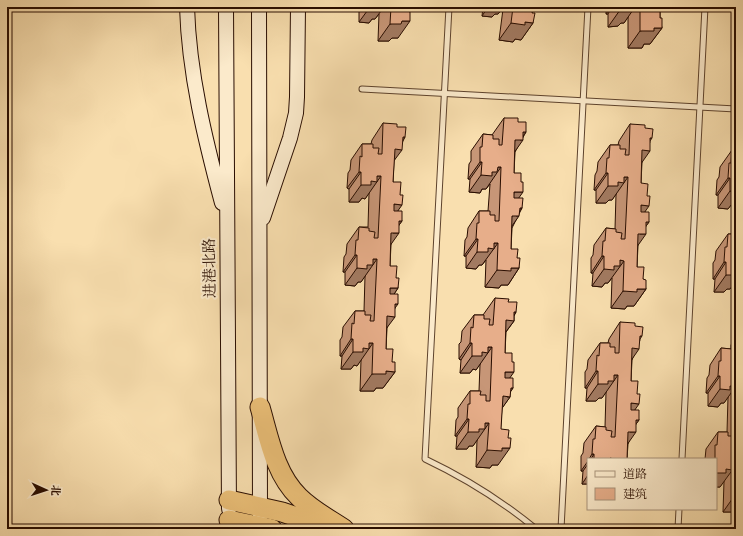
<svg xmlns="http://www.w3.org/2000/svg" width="743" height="536" viewBox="0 0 743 536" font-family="'Old Standard TT','Noto Serif SC',serif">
<rect width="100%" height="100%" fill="#f9dfaf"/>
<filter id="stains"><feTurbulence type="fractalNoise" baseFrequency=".005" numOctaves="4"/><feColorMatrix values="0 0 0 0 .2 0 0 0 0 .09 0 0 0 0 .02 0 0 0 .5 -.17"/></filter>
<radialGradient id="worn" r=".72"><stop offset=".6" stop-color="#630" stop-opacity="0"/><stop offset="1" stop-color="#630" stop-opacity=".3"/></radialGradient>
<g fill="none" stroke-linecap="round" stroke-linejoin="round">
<defs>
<g id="service">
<path d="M449,7L425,459C465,478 502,501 536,529"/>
<polyline points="362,89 736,109"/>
<polyline points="682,459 705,7"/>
<polyline points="561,529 588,7"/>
<polyline points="678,529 679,509"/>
</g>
<g id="secondary">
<path d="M187,7C189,74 205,139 222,203"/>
<polyline points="226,7 229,509"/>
<polyline points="259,7 260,517"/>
<polyline points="263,218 290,138 296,113 297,97 298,7"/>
</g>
<g id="motorway">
<path d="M260,407C269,438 275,474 299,497C312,510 329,519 344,529"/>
<polyline points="229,500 282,512 329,528"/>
<polyline points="229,520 272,529"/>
</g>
</defs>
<!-- service casing -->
<use href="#service" stroke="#5d422c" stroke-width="7"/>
<!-- secondary casing -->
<use href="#secondary" stroke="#290d00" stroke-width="16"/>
<!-- motorway casing -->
<use href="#motorway" stroke="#290d00" stroke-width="21"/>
<!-- service -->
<use href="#service" stroke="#fbeacb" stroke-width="5"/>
<!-- secondary -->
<use href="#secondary" stroke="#fbeacb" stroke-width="14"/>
<!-- motorway -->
<use href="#motorway" stroke="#ecc078" stroke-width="19"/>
</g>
<!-- wall -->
<g fill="#c79677" stroke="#290d00">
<polygon points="358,7 408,7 398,38 392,38 389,41 378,41 379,14 375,19 372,19 369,23 359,22 359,9 358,9"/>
<polygon points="483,7 533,7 532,13 533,23 521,40 515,39 513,42 499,40 503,9 502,9 498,14 495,14 492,17 482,16"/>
<polygon points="606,7 660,7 660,18 662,28 650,44 644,44 642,48 628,48 628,17 624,23 621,23 618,26 608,27 608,14 606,14"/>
<polygon points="735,7 736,7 736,30 733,29 735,17 733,16"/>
<polygon points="504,118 518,122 526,132 515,152 514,173 518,198 522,208 512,228 511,249 517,258 519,268 508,285 501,285 499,288 485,287 486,260 482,265 479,265 476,269 466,268 466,256 464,256 465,240 467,237 468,228 479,211 488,211 490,184 486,189 482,189 480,193 469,192 470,179 468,179 469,164 471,161 471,151 483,134 492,135"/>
<polygon points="383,123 397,127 405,137 403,141 394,161 393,182 398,211 402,221 399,225 391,244 390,266 396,278 398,288 394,294 395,308 387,328 386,349 392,362 395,372 383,388 376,388 374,391 360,391 361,360 357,366 354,365 351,369 341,369 342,356 340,356 340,340 342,337 343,327 355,311 364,311 365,276 361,282 358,282 355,286 345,285 345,272 343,272 344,257 346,254 347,244 359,227 368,227 369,193 365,199 362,198 359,202 349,202 349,189 347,188 348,173 350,170 351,160 362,144 371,144 372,140"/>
<polygon points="630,124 645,128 650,142 642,162 641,183 645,212 649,222 646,226 638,245 637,267 643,279 646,289 634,306 627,306 625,309 611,308 612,278 608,283 605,283 602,287 592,286 593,273 591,273 591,258 593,255 594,245 606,228 615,229 616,194 612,200 609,200 606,203 596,203 596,190 594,190 595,175 597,171 598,162 610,145 618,145 619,141"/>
<polygon points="732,150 734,205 731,205 728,209 718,208 718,195 716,195 717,180 719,177 720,167"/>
<polygon points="728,234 736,234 736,314 733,314 734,283 730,289 727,289 724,292 714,292 715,279 713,279 713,263 715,260 716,251"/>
<polygon points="495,298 508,302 516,312 514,316 514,321 506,332 505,353 509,378 513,388 510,392 510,397 502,408 498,465 492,465 490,468 476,467 477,440 473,446 469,446 467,449 456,449 457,436 455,436 456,420 458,417 458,408 470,391 479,391 480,364 476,370 473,369 470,373 460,373 461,360 459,359 459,344 461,342 462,331 474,315 483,315"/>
<polygon points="620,322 635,326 640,340 632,360 631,381 635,410 639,420 636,424 628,444 627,459 588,459 588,484 582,484 583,471 581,471 581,456 583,453 584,443 596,426 605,427 606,392 602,398 599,398 596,401 586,401 587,388 585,388 585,372 587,369 588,360 600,343 608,343 609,339"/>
<polygon points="736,337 736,512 723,512 724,481 720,487 717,487 716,488 716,459 705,459 706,449 718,432 727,432 728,397 724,403 721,403 718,407 708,406 708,393 706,393 707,378 709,375 710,365 721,348 731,349 731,345"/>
</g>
<!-- shaded-wall -->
<g fill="#a27a61" stroke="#290d00">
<polygon points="370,7 384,7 375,19 372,19 369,23 359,22"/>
<polygon points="488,7 504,7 498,14 495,14 492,17 482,16"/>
<polygon points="611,7 612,7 608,14 606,14"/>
<polygon points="629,7 635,7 624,23 621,23 618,26 608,27 620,10"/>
<polygon points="736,12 736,16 735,17 733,16"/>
<polygon points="402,21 410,21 398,38 392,38 389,41 378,41 390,24"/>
<polygon points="525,22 533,23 521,40 515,39 513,42 499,40 511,23"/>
<polygon points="736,25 736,30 733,29"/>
<polygon points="654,28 662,28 650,44 644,44 642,48 628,48 640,31"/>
<polygon points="523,132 526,132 520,140 523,140 511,157 515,140"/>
<polygon points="403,137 405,137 397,149 402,150 390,166 383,166"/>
<polygon points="650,138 652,138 644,150 650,151 638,168 630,167"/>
<polygon points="480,162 482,162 470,179 468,179"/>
<polygon points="498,167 501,167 486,189 482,189 480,193 469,192 481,175 492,172"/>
<polygon points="359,172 361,172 349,189 347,188"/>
<polygon points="606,173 608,173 596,190 594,190"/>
<polygon points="377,176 381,176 365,199 362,198 359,202 349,202 361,185 371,181"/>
<polygon points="624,177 628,177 612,200 609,200 606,203 596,203 608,186 618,182"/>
<polygon points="728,178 730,178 718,195 716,195"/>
<polygon points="730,191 736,192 736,202 734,205 731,205 728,209 718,208"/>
<polygon points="514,192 523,192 511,209"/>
<polygon points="394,204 402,205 390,222"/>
<polygon points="641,205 649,206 637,223"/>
<polygon points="520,208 522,208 516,216 519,216 507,233 512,216"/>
<polygon points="399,221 402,221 393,233 399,233 387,250 379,250"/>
<polygon points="646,222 649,222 640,234 646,234 634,251 626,251"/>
<polygon points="476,239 478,239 466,256 464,256"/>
<polygon points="494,243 498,243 482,265 479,265 476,269 466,268 477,252 488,248"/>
<polygon points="355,255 357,255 345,272 343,272"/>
<polygon points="602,256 604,256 593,273 591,273"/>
<polygon points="373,259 377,259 361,282 358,282 355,286 345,285 357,268 367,265"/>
<polygon points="620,260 624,261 608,283 605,283 602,287 592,286 604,269 614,266"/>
<polygon points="724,262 726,262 715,279 713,279"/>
<polygon points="511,268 519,268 508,285 501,285 499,288 485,287 497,270"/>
<polygon points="736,272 736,281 730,289 727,289 724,292 714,292 726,275"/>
<polygon points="390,288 398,288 387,305"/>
<polygon points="637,289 646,289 634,306 627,306 625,309 611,308 623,291"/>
<polygon points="395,304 398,304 389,316 395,317 383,333 375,333"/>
<polygon points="736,310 736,314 733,314"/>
<polygon points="514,312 516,312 511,320 514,321 502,337 506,320"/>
<polygon points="640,336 642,336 634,348 639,349 628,365 620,365"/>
<polygon points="351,339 353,339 342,356 340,356"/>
<polygon points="369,343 373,343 357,366 354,365 351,369 341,369 353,352 363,348"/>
<polygon points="470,343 472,343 461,360 459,359"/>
<polygon points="488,347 492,347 476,370 473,369 470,373 460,373 472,356 482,352"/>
<polygon points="386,371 395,372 383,388 376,388 374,391 360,391 372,374"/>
<polygon points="596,371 598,371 587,388 585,388"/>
<polygon points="505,372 514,372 502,389"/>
<polygon points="614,375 618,375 602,398 599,398 596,401 586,401 598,384 608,381"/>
<polygon points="718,376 720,376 708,393 706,393"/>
<polygon points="730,386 736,386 724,403 721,403 718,407 708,406 720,389"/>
<polygon points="511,388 513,388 507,397 510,397 498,414 503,396"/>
<polygon points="631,403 639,404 627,421"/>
<polygon points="467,419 469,419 457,436 455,436"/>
<polygon points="636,420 639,420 630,432 636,432 624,449 616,449"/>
<polygon points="485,423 489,423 473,446 469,446 467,449 456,449 468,432 479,429"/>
<polygon points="502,448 510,448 498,465 492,465 490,468 476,467 487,450"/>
<polygon points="592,454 594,454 591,459 589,459"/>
<polygon points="588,461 588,464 583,471 581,471"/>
<polygon points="732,464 736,465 720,487 717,487 716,488 716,473 726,469"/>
<polygon points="588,475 588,484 582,484"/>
<polygon points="735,495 736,495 736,512 723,512"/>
</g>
<!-- building -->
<g fill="#e7ae8a" stroke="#290d00">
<polygon points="391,7 408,7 408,11 410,12 410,21 402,21 401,24 390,24"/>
<polygon points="513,7 533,7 532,13 535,13 533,23 525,22 525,25 511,23"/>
<rect x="620" y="7" width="10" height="3"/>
<polygon points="640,7 660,7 660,18 662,18 662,28 654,28 654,31 640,31"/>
<polygon points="504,118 518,118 518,122 526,122 526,132 523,132 523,140 515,140 514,173 521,173 521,182 523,182 523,192 514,192 514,198 523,198 522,208 520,208 519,216 512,216 511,249 518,249 517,258 520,258 519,268 511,268 511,271 497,270 498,243 494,243 494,249 488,248 488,252 477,252 478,239 476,239 477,223 479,223 479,211 490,211 490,215 495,215 495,221 499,221 501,167 498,167 497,172 492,172 492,176 481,175 482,162 480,162 480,147 482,147 483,134 493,135 493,139 499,139 499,145 502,145"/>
<polygon points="383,123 397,124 397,127 406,127 405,137 403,137 402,150 395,149 393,182 401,182 400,195 403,195 402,205 394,204 394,211 402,211 402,221 399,221 399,233 391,233 390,266 397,266 396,278 399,278 398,288 390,288 390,294 398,294 398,304 395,304 395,317 387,316 386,349 393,349 392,362 395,362 395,372 386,371 386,374 372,374 373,343 369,343 369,349 363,348 363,352 353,352 353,339 351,339 352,323 354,324 355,311 365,311 365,315 371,315 370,321 374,321 377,259 373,259 373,265 367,265 367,269 357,268 357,255 355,255 356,240 358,240 359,227 369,228 369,231 375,232 374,238 378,238 381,176 377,176 377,182 371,181 371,185 361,185 361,172 359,172 360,156 362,157 362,144 373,144 373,148 379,148 378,154 382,154"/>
<polygon points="630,124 645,125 645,128 653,129 652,138 650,138 650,151 642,150 641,183 648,184 647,196 650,196 649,206 641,205 641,212 649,212 649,222 646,222 646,234 638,234 637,267 644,267 643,279 646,280 646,289 637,289 637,292 623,291 624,261 620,260 620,266 614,266 614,270 604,269 604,256 602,256 603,241 605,241 606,228 616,229 616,232 622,233 621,239 625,239 628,177 624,177 624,183 618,182 618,186 608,186 608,173 606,173 607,158 609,158 610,145 620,145 620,149 626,149 625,155 629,155"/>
<polygon points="732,150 736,151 736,192 730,191 730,178 728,178 729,163 731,163"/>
<polygon points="728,234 736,234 736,275 726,275 726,262 724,262 725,247 727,247"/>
<polygon points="495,298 509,299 508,302 517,302 516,312 514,312 514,321 506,320 505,353 512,353 512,362 514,362 514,372 505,372 505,378 513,378 513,388 511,388 510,397 503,396 501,429 509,430 508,438 511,438 510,448 502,448 502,451 487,450 489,423 485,423 485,429 479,429 479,432 468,432 469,419 467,419 468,404 470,404 470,391 481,391 480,395 486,395 486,401 490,401 492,347 488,347 488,353 482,352 482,356 472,356 472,343 470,343 471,327 473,328 474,315 484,315 484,319 490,319 489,325 493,325"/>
<polygon points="620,322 635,323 635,326 643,327 642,336 640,336 639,349 632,348 631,381 638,381 637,394 640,394 639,404 631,403 631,410 639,410 639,420 636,420 636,432 628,432 627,459 614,459 610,458 610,459 594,459 594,454 592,454 593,439 595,439 596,426 606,427 606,430 612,431 611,437 615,437 618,375 614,375 614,381 608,381 608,384 598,384 598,371 596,371 597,355 599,356 600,343 610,343 610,347 615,347 615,353 619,353"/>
<polygon points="721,348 732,349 732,353 736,353 736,386 730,386 730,390 720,389 720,376 718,376 719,361 721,361"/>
<polygon points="718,432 728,432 728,436 734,436 733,442 736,442 736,464 732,464 732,470 726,469 726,473 716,473 716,459 715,459 715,445 717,445"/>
<polygon points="736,470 736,495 735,495"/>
</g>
<g text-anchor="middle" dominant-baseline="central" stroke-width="4" stroke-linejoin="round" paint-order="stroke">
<!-- street labels -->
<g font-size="15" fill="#290d00" stroke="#fbeacb">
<text transform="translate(211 268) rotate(-91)">进港北路</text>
</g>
</g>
<!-- margin -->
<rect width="743" height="536" fill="none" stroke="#f9dfaf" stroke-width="24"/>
<rect x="8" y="8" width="727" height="520" fill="none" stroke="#290d00" stroke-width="2"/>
<rect x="12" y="12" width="719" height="512" fill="none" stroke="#290d00"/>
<!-- legend -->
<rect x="587" y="458" width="130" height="52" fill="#fbeacb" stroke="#a7927a"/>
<rect x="595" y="471" width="20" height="6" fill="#fbeacb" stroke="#a7927a"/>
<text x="623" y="478" font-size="12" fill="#290d00">道路</text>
<rect x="595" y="488" width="20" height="12" fill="#e7ae8a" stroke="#a7927a"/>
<text x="623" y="498" font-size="12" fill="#290d00">建筑</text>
<!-- north arrow -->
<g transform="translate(46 490) rotate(93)" stroke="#fbeacb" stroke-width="3" paint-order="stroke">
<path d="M0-3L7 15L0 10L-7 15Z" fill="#290d00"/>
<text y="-6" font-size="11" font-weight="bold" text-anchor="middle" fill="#290d00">北</text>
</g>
<rect width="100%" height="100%" filter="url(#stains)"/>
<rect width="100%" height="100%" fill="url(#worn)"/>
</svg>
